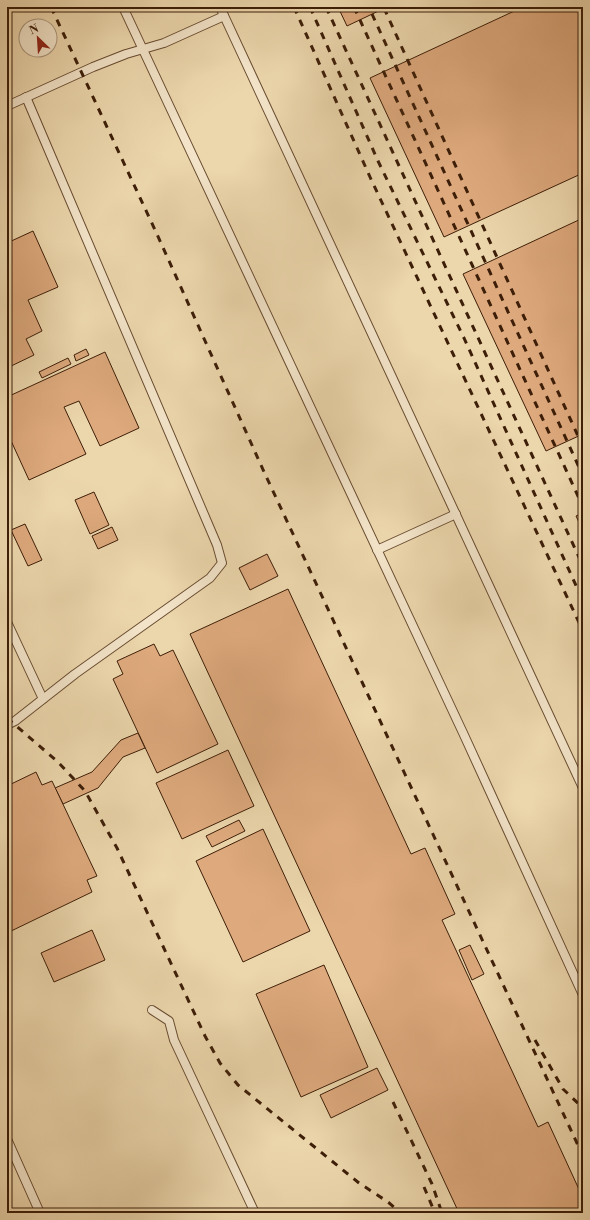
<svg xmlns="http://www.w3.org/2000/svg" width="590" height="1220" viewBox="0 0 590 1220" font-family="'Libre Bodoni',serif">
<rect width="100%" height="100%" fill="#ecd6ac"/>
<filter id="stains"><feTurbulence type="fractalNoise" baseFrequency=".005" numOctaves="4"/><feColorMatrix values="0 0 0 0 .2 0 0 0 0 .09 0 0 0 0 .02 0 0 0 .5 -.17"/></filter>
<radialGradient id="worn" r=".72"><stop offset=".6" stop-color="#630" stop-opacity="0"/><stop offset="1" stop-color="#630" stop-opacity=".3"/></radialGradient>
<!-- building -->
<g fill="#dda97d" stroke="#3d1e08">
<polygon points="338,7 387,7 347,26"/>
<polygon points="523,7 583,7 583,173 444,237 370,78"/>
<polygon points="583,218 583,434 546,451 463,274"/>
<polygon points="33,231 58,287 28,300 42,331 26,339 34,355 7,368 7,243"/>
<polygon points="86,349 89,355 76,361 74,355"/>
<polygon points="105,352 139,428 100,446 79,401 64,407 86,454 29,480 7,432 7,397"/>
<polygon points="68,358 71,364 42,378 39,372"/>
<polygon points="94,492 109,525 90,534 75,500"/>
<polygon points="583,513 583,531 576,516"/>
<polygon points="25,524 42,560 28,566 11,530"/>
<polygon points="112,527 118,540 98,549 92,536"/>
<polygon points="267,554 278,576 250,590 239,568"/>
<polygon points="288,589 411,854 425,848 455,914 442,920 538,1127 548,1122 583,1198 583,1213 459,1213 190,634"/>
<polygon points="154,644 160,656 173,650 218,744 157,773 113,679 123,674 117,661"/>
<polygon points="138,733 145,748 123,757 98,788 63,804 55,788 92,772 121,740"/>
<polygon points="228,750 254,806 182,839 156,783"/>
<polygon points="36,772 42,785 52,781 97,876 87,880 92,892 7,933 7,786"/>
<polygon points="239,820 245,831 212,847 206,836"/>
<polygon points="263,829 310,931 243,962 196,861"/>
<polygon points="92,930 105,960 54,982 41,953"/>
<polygon points="470,945 484,974 472,980 459,950"/>
<polygon points="324,965 368,1067 301,1097 256,994"/>
<polygon points="377,1068 388,1090 331,1118 320,1095"/>
</g>
<g fill="none" stroke-linecap="round" stroke-linejoin="round">
<defs>
<g id="lane">
<polyline points="123,7 464,735 583,995"/>
<polyline points="220,7 583,788"/>
<polyline points="7,106 93,67 126,54 164,43 224,16"/>
<polyline points="377,550 456,514"/>
<polyline points="7,622 43,699"/>
<polyline points="7,725 15,721 75,674 210,578 222,563 217,545 26,97"/>
<polyline points="152,1010 169,1021 174,1040 255,1213"/>
<polyline points="7,1139 40,1213"/>
</g>
</defs>
<!-- lane casing -->
<use href="#lane" stroke="#694c31" stroke-width="10"/>
<!-- lane -->
<use href="#lane" stroke="#f3e4c9" stroke-width="8"/>
<!-- rail -->
<g stroke="#3d1e08" stroke-width="3" stroke-dasharray="7 7" stroke-linecap="butt">
<polyline points="51,7 156,232 265,474 583,1156"/>
<polyline points="294,7 370,177 583,631"/>
<polyline points="310,7 378,161 464,338 583,601"/>
<polyline points="326,7 583,566"/>
<polyline points="354,7 583,507"/>
<polyline points="384,8 583,447"/>
<polyline points="372,14 583,476"/>
<polyline points="7,718 58,762 85,791 117,848 205,1036 220,1063 238,1085 359,1183 388,1202 401,1213"/>
<polyline points="535,1040 563,1089 583,1108"/>
<polyline points="393,1102 432,1184 442,1213"/>
<polyline points="424,1187 435,1213"/>
</g>
</g>
<!-- margin -->
<rect width="590" height="1220" fill="none" stroke="#ecd6ac" stroke-width="24"/>
<rect x="8" y="8" width="574" height="1204" fill="none" stroke="#3d1e08" stroke-width="2"/>
<rect x="12" y="12" width="566" height="1196" fill="none" stroke="#3d1e08"/>
<!-- north arrow -->
<g transform="translate(38 38) rotate(335)"><circle r="19" fill="#f3e4c9" stroke="#aa957c"/>
<path d="M0-3L7 15L0 10L-7 15Z" fill="#8f2418"/>
<text y="-6" font-size="11" font-weight="bold" text-anchor="middle" fill="#3d1e08">N</text>
</g>
<rect width="100%" height="100%" filter="url(#stains)"/>
<rect width="100%" height="100%" fill="url(#worn)"/>
</svg>
